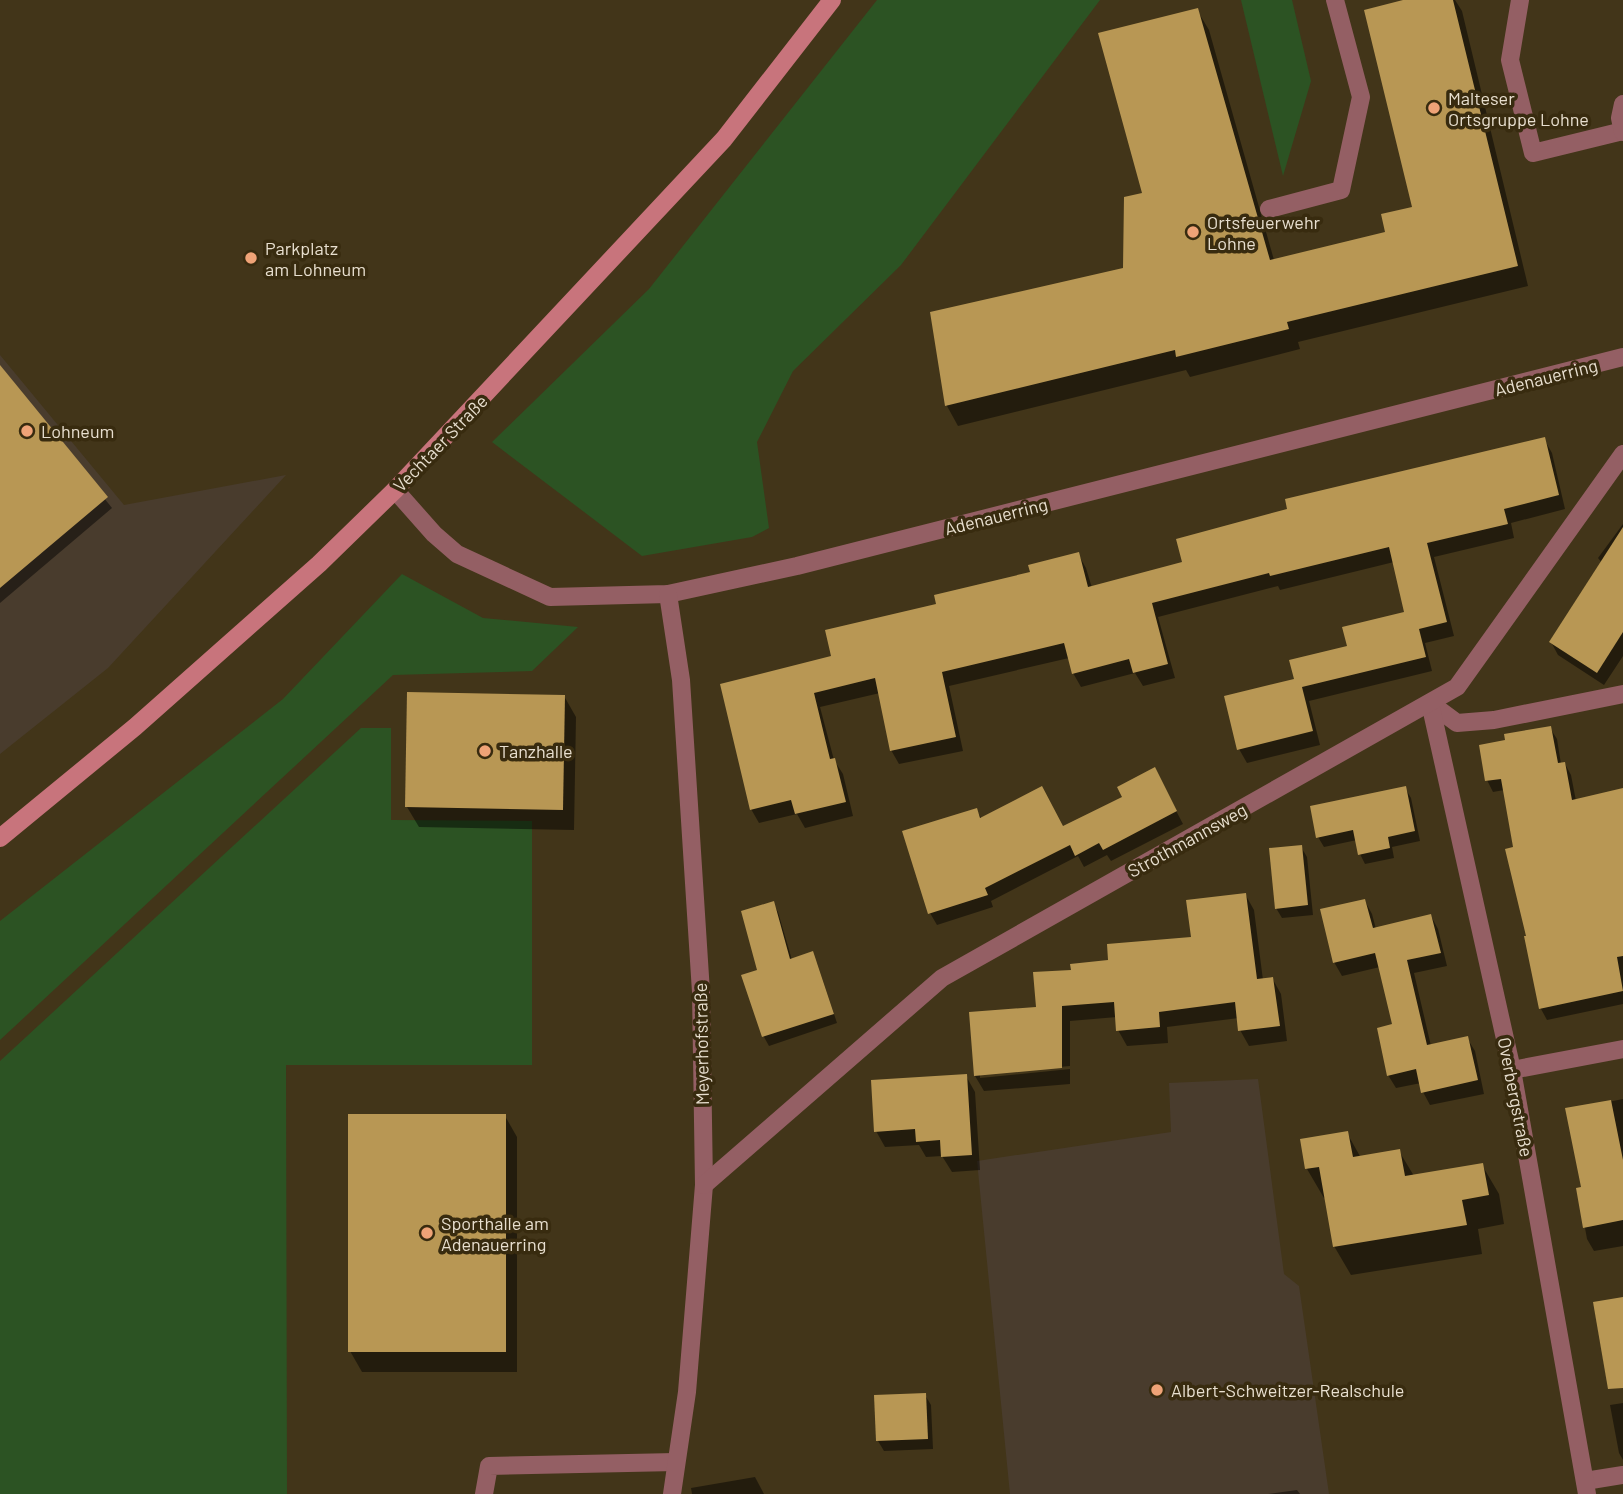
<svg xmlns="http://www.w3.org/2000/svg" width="1623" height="1494" viewBox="0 0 1623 1494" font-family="Barlow,sans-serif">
<rect width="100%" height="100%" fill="#423519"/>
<!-- commercial -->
<g fill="#493c2d">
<polygon points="0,355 124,505 286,475 108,668 0,754"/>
<polygon points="1258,1079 1284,1274 1299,1286 1329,1494 1010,1494 977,1161 1171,1132 1169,1083"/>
</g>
<!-- green -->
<g fill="#2c5323">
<polygon points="877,0 1100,0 901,265 793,371 757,442 769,528 752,537 642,556 492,442 649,289"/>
<polygon points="1241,0 1292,0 1311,81 1283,176"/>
<polygon points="402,574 483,618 578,627 532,671 393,675 0,1040 0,921 283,699"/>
<polygon points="361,728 391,728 391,820 532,821 532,1065 286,1065 287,1494 0,1494 0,1061"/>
</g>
<!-- shadow -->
<g fill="#0007">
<polygon points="1411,0 1455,0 1462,11 1528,286 1298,342 1300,349 1190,377 1186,370 958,426 947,406 932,313 1125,269 1197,10 1209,30 1274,260 1387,233 1414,208"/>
<polygon points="0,368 112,508 0,603"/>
<polygon points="1544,439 1552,453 1565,509 1511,523 1514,538 1434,557 1454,636 1425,643 1432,671 1309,701 1320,745 1247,763 1239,749 1297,680 1406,613 1394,562 1280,590 1278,586 1158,617 1175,678 1143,686 1135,673 1081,687 1073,673 1069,658 949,686 963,751 899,764 891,750 880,693 820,707 834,760 843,774 853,816 805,828 797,814 759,823 751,809 833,658 939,605 1032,573 1078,554 1086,568 1092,588 1185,563"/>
<polygon points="1623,524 1623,656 1604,685 1558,655 1551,642 1602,563 1598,558"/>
<polygon points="564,696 576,717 574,830 419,827 407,807"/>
<polygon points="1550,728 1557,739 1561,764 1565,764 1571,775 1576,801 1623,790 1623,1004 1547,1020 1541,1009 1526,938 1528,937 1504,790 1493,792 1487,780"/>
<polygon points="1161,782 1183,824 1111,861 1107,855 1084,867 1078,856 991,901 993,907 937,925 930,913 976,810 982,819 1063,829"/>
<polygon points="1405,788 1411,798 1420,841 1392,847 1394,858 1365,864 1360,854 1357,840 1324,847 1318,837"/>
<polygon points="1301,847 1307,857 1313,915 1282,918 1276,908"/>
<polygon points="1245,894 1254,910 1263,980 1272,978 1281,994 1287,1041 1249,1046 1240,1030 1239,1018 1167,1027 1168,1043 1127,1046 1118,1030 1117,1017 1070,1021 1070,1066 980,1074 980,1078 1070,1069 1070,1084 984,1091 975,1076 1073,972 1193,939"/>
<polygon points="1365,901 1372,914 1376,929 1431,916 1438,929 1447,966 1414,973 1431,1046 1467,1038 1475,1051 1484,1094 1430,1105 1423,1092 1421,1083 1396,1088 1388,1075 1394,1026 1380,967 1342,976 1334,962"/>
<polygon points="773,903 778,912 792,960 812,954 817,963 837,1023 769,1046 764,1037 744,976 759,971"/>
<polygon points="966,1076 975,1092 980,1170 952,1172 942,1156 926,1157 919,1145 885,1147 876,1131"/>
<polygon points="1623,1099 1623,1246 1594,1251 1587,1239 1578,1189 1583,1188 1568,1110"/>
<polygon points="505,1116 517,1137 517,1372 362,1372 350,1351"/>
<polygon points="1347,1133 1361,1158 1399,1151 1414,1176 1482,1165 1499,1194 1504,1224 1478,1229 1482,1254 1351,1275 1334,1246 1326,1197 1324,1198 1307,1169"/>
<polygon points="925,1395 931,1405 933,1449 884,1451 878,1441"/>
<polygon points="1623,1403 1623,1460 1619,1453 1610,1405"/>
<polygon points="755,1477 764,1494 692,1494 691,1488"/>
<polygon points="1297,1490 1300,1494 1268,1494"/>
</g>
<!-- building -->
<g fill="#b89754">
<polygon points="1403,0 1453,0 1518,266 1287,322 1289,329 1176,357 1175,350 945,406 930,312 1123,268 1124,197 1142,193 1098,33 1198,8 1270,260 1385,232 1381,214 1412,207 1364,10"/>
<polygon points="0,365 108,497 0,588"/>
<polygon points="1545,437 1559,495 1504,509 1508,524 1427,543 1447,622 1419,629 1426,657 1302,687 1313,731 1237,750 1224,696 1294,679 1289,660 1347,646 1342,627 1404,612 1389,547 1270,576 1269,573 1152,603 1168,664 1133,673 1129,659 1072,674 1064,643 942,672 956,737 890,751 875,678 814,693 830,759 835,758 846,802 795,814 791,800 750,810 720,684 831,656 825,630 936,604 934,595 1030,572 1028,565 1079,552 1088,587 1182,562 1176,539 1287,509 1285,499"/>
<polygon points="1623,527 1623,632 1597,673 1549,642"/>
<polygon points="407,692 565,695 563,810 405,807"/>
<polygon points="1551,726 1558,763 1565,762 1572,800 1623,788 1623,956 1617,957 1623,991 1539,1009 1524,936 1526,936 1505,849 1513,847 1501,779 1485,781 1479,745 1505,740 1504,734"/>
<polygon points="1155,767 1177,811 1103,850 1099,843 1075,856 1070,845 985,888 988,895 928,914 902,831 977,808 980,818 1042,786 1063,826 1122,797 1117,787"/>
<polygon points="1406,786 1415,831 1388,837 1390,848 1358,855 1353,830 1316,838 1310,806"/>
<polygon points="1302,845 1308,905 1275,909 1269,848"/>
<polygon points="1246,893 1257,979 1273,977 1280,1026 1238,1031 1235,1002 1159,1012 1160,1027 1116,1031 1114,1002 1062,1006 1062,1068 974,1076 969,1012 1036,1007 1033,972 1071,970 1070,964 1108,960 1107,944 1191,937 1186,900"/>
<polygon points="1365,899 1373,928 1431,914 1441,953 1407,960 1427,1045 1468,1036 1478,1080 1421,1093 1416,1069 1387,1076 1377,1028 1392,1024 1375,953 1333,963 1320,909"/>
<polygon points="774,901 790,959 813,951 834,1014 762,1037 741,975 757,970 741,911"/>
<polygon points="967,1074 972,1155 941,1157 940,1140 916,1142 915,1129 874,1132 871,1080"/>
<polygon points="1611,1100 1623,1160 1623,1220 1583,1228 1576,1188 1581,1187 1565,1108"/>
<rect x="348" y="1114" width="158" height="238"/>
<polygon points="1348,1131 1353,1157 1400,1149 1405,1176 1483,1163 1489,1195 1462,1200 1467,1225 1333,1247 1319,1167 1305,1169 1300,1139"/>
<polygon points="1623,1297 1623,1388 1608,1389 1593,1302"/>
<polygon points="926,1393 928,1439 876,1441 874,1395"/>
</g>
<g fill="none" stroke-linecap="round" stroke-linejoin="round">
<!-- lane -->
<g stroke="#945f64" stroke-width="18">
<polyline points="1520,0 1510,60 1533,153 1623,131"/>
<polyline points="1269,209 1341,190 1361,97 1335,0"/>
<polyline points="1430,703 1457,723 1494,720 1623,694"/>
<polyline points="1585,1481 1623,1475"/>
<polyline points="484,1494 489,1466 676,1462"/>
</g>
<!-- street -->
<g stroke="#945f64" stroke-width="18">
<polyline points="1623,104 1620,118 1623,132"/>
<polyline points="395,490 434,534 457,554 550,597 668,594 797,566 1623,357"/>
<polyline points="668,594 681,680 701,992 704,1185 687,1392 672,1494"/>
<polyline points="1430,703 1512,1070 1587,1494"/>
<polyline points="1512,1070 1623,1049"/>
<polyline points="704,1185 942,978 1457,687 1623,454"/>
</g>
<!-- secondary -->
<polyline stroke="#c8747c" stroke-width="18" points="0,838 135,727 319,564 395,490 724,139 832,0"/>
</g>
<!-- markers -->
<g fill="#efa377" stroke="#382b0f" stroke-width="2.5">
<circle cx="1434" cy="108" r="7"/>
<circle cx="1193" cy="232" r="7"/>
<circle cx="251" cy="258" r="7"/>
<circle cx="27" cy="431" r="7"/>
<circle cx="485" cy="751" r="7"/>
<circle cx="427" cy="1233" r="7"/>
<circle cx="1157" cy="1390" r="7"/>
</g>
<g text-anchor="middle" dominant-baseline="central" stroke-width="7" stroke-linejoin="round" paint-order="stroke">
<!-- poi labels -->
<g font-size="18" fill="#e8dfcf" stroke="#382b0f" text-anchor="start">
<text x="1448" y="98">Malteser<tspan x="1448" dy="21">Ortsgruppe Lohne</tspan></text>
<text x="1207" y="222">Ortsfeuerwehr<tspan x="1207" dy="21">Lohne</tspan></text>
<text x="265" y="248">Parkplatz<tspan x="265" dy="21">am Lohneum</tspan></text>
<text x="41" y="431">Lohneum</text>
<text x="499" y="751">Tanzhalle</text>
<text x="441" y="1223">Sporthalle am<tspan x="441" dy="21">Adenauerring</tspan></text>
<text x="1171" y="1390">Albert-Schweitzer-Realschule</text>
</g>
<!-- street labels -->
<g font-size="18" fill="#e8dfcf" stroke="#382b0f">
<text transform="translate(1546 377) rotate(-14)">Adenauerring</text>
<text transform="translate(440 443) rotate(-46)">Vechtaer Straße</text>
<text transform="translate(996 516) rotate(-14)">Adenauerring</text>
<text transform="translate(1187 840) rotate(-29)">Strothmannsweg</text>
<text transform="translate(701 1044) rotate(-91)">Meyerhofstraße</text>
<text transform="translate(1516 1097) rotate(79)">Overbergstraße</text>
</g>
</g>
</svg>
